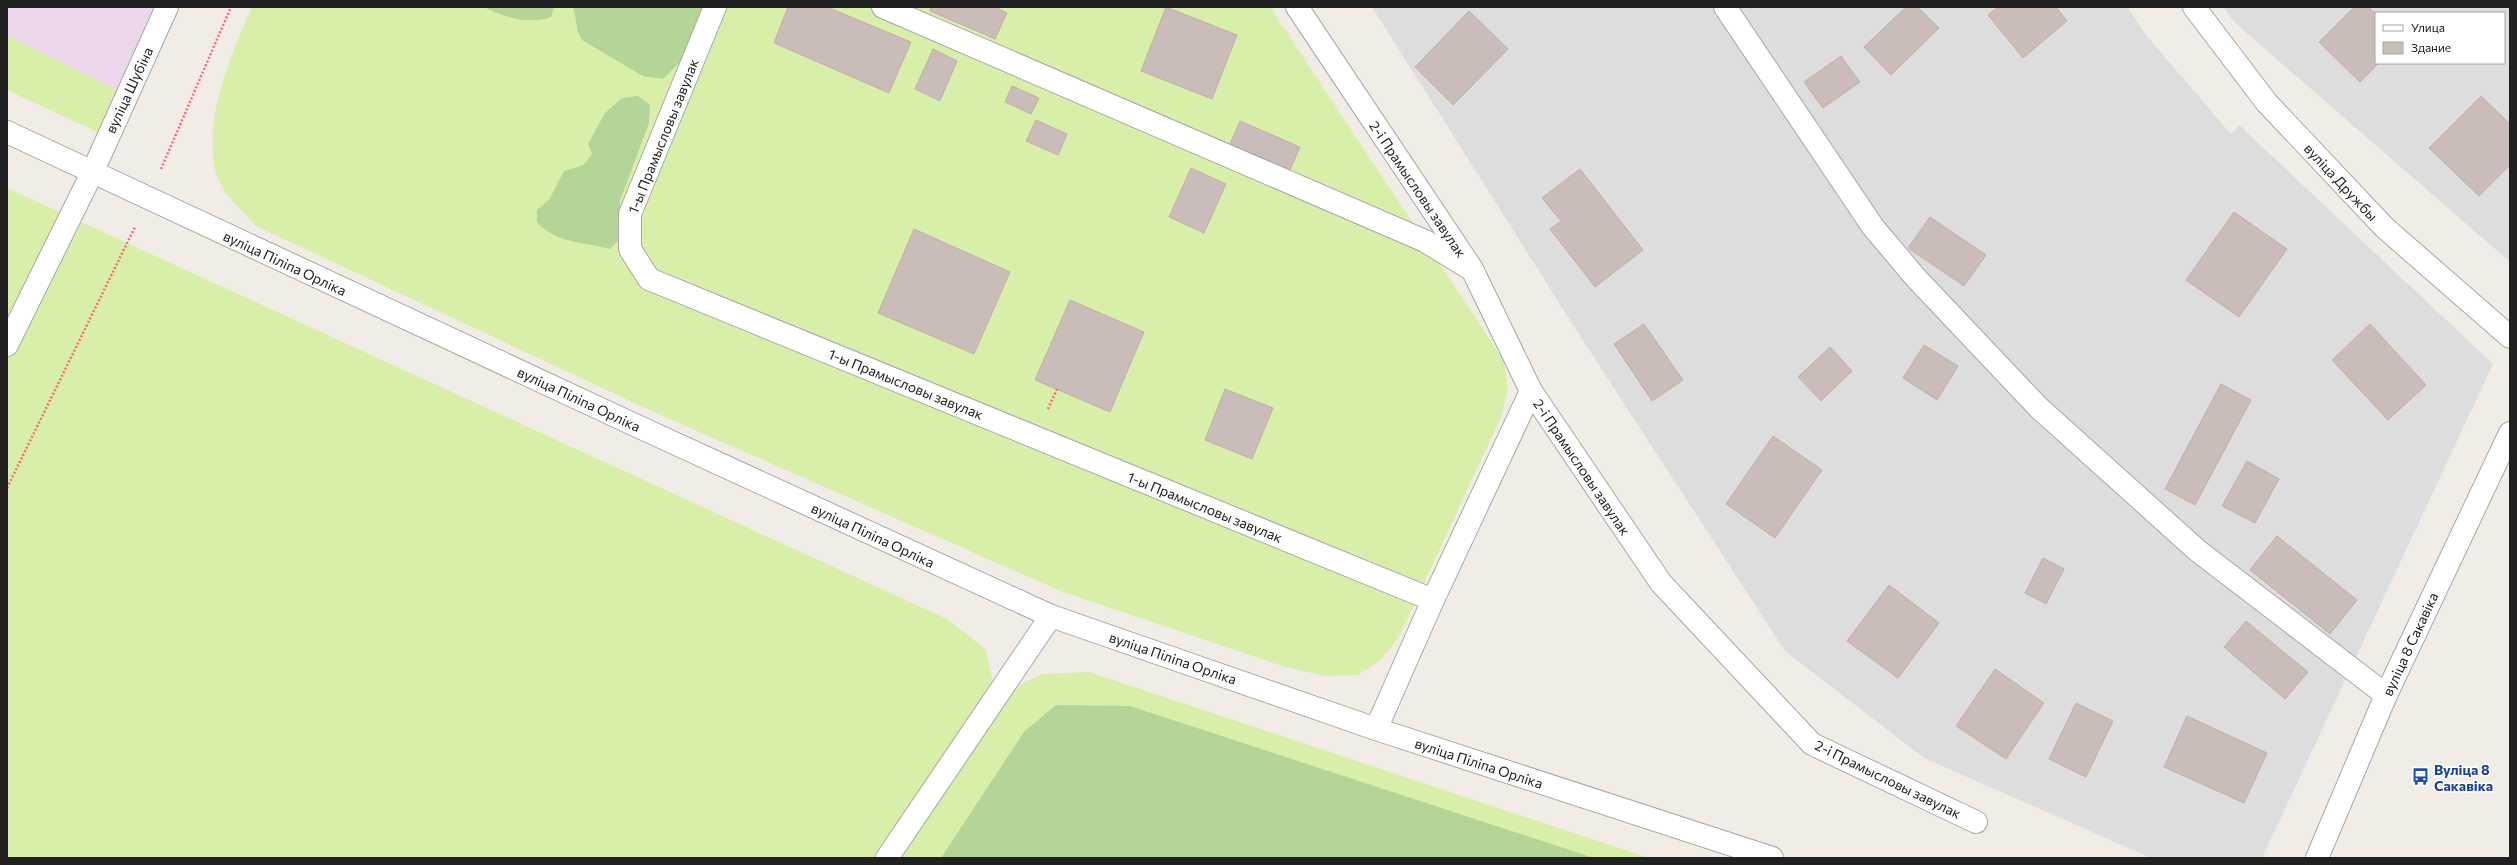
<svg xmlns="http://www.w3.org/2000/svg" width="2517" height="865" viewBox="0 0 2517 865" font-family="Commissioner,sans-serif">
<rect width="100%" height="100%" fill="#f1ece6"/>
<!-- residential -->
<g fill="#dedddd" fill-rule="evenodd">
<polygon points="1372,7 2127,7 2146,35 2231,134 2239,125 2493,364 2262,858 2151,858 1924,758 1785,651 1580,336"/>
<path d="M2223,7H2510V262L2234,22ZM2376,13H2504V63H2376Z"/>
</g>
<!-- industrial -->
<polygon fill="#ebd7eb" points="7,7 167,7 127,95 7,36"/>
<!-- grass -->
<g fill="#d8efa9">
<path d="M252,7H1270L1504,361L1508,388L1501,417L1400,635L1382,659L1358,675L1325,676L1285,667L1063,592L645,408L256,226C241,210 220,192 215,169C204,117 231,54 252,7Z"/>
<polygon points="7,36 127,95 108,137 7,90"/>
<polygon points="7,188 949,620 986,650 996,697 1042,674 1089,672 1649,858 7,858"/>
</g>
<!-- forest -->
<g fill="#b5d498">
<path d="M484,7H554L551,17C530,25 503,17 484,7Z"/>
<path d="M573,7H704L686,56L663,79L643,76L582,40C575,29 577,19 573,7Z"/>
<path d="M638,96L650,105L649,123L620,201V239L610,249C584,242 555,243 537,222V210L549,200L564,171L584,165L592,154L588,144L605,113L622,98Z"/>
<polygon points="1056,705 1130,706 1594,858 941,858 1024,732"/>
</g>
<!-- building -->
<g fill="#cabcb9" stroke="#c4aea7">
<polygon points="788,7 827,7 911,42 889,93 774,43"/>
<polygon points="931,7 995,7 1007,13 995,39 930,11"/>
<polygon points="1166,7 1237,35 1212,99 1141,71"/>
<polygon points="1906,7 1918,7 1939,28 1891,75 1864,47"/>
<polygon points="1998,7 2056,7 2067,21 2023,58 1988,15"/>
<polygon points="2354,7 2368,7 2376,14 2376,63 2379,63 2360,82 2319,42"/>
<polygon points="1469,11 1508,49 1453,105 1415,67"/>
<polygon points="933,49 957,61 940,101 915,89"/>
<polygon points="1841,56 1860,82 1823,108 1804,82"/>
<polygon points="1012,86 1039,98 1031,114 1005,102"/>
<polygon points="2481,96 2510,124 2510,165 2479,196 2429,148"/>
<polygon points="1036,120 1067,134 1058,155 1026,141"/>
<polygon points="1240,121 1300,147 1290,170 1230,144"/>
<polygon points="1191,168 1226,184 1204,233 1169,217"/>
<polygon points="1580,169 1643,250 1595,287 1550,229 1561,221 1542,198"/>
<polygon points="2234,212 2287,249 2239,317 2186,280"/>
<polygon points="1930,217 1986,255 1964,286 1908,248"/>
<polygon points="914,229 1010,272 974,354 878,313"/>
<polygon points="1070,300 1144,332 1110,412 1035,380"/>
<polygon points="1644,324 1683,380 1652,401 1614,344"/>
<polygon points="2370,324 2426,385 2388,420 2332,360"/>
<polygon points="1924,345 1958,366 1937,400 1903,378"/>
<polygon points="1830,347 1852,371 1821,401 1798,377"/>
<polygon points="2221,384 2251,400 2195,505 2165,489"/>
<polygon points="1225,389 1273,408 1252,459 1205,440"/>
<polygon points="1773,436 1822,470 1775,538 1726,504"/>
<polygon points="2247,461 2279,479 2255,523 2222,506"/>
<polygon points="2277,536 2357,600 2330,634 2250,570"/>
<polygon points="2043,558 2064,569 2046,604 2025,593"/>
<polygon points="1889,585 1939,623 1898,678 1847,641"/>
<polygon points="2246,621 2308,672 2285,699 2224,647"/>
<polygon points="1995,669 2044,703 2006,759 1956,726"/>
<polygon points="2076,703 2113,721 2086,777 2049,759"/>
<polygon points="2187,716 2267,753 2244,803 2164,767"/>
</g>
<g fill="none" stroke-linecap="round" stroke-linejoin="round">
<defs>
<g id="minor">
<polyline points="715,7 630,214 630,249 649,279 1433,600"/>
<polyline points="883,7 1425,241 1466,266"/>
<polyline points="1297,7 1472,269 1531,391 1661,583 1812,744 1976,822"/>
<polyline points="1725,7 1873,227 1916,278 2039,408 2198,551 2386,695"/>
<polyline points="2194,7 2267,103 2385,228 2510,337"/>
<polyline points="7,132 637,426 1051,616 1376,729 1772,858"/>
<polyline points="7,345 92,173 167,7"/>
<polyline points="1376,729 1433,600 1531,391"/>
<polyline points="887,858 1051,616"/>
<polyline points="2317,858 2386,695 2510,433"/>
</g>
</defs>
<!-- minor casing -->
<use href="#minor" stroke="#a7a7a7" stroke-width="24"/>
<!-- path -->
<g stroke="#ff6976" stroke-width="2.5" stroke-dasharray="2 2" stroke-linecap="butt">
<polyline points="161,169 231,7"/>
<polyline points="1048,409 1057,389"/>
<polyline points="7,488 135,227"/>
</g>
<!-- minor -->
<use href="#minor" stroke="#fff" stroke-width="22"/>
</g>
<!-- icons -->
<defs>
<symbol id="bus-bare" viewBox="-9 -9 18 18"><path d="M-5-6H5V4H4V6H2V4H-2V6H-4V4H-5ZM-3.5-4V0h7V-4ZM-3.5 1.2v1.5H-2V1.2ZM2 1.2v1.5H3.5V1.2Z" fill="#1a4fb4" stroke="#fff" stroke-width="2.5" paint-order="stroke"/></symbol>
</defs>
<g fill-rule="evenodd">
<use href="#bus-bare" x="2408" y="764" width="25" height="25"/>
</g>
<g text-anchor="middle" dominant-baseline="central" stroke-width="3" stroke-linejoin="round" paint-order="stroke">
<!-- street labels -->
<g font-size="14" fill="#202020" stroke="#fff">
<text transform="translate(129 90) rotate(-65)">вуліца Шубіна</text>
<text transform="translate(663 136) rotate(-68)">1-ы Прамысловы завулак</text>
<text transform="translate(2341 182) rotate(47)">вуліца Дружбы</text>
<text transform="translate(1418 189) rotate(56)">2-і Прамысловы завулак</text>
<text transform="translate(285 263) rotate(25)">вуліца Піліпа Орліка</text>
<text transform="translate(906 384) rotate(22)">1-ы Прамысловы завулак</text>
<text transform="translate(579 399) rotate(25)">вуліца Піліпа Орліка</text>
<text transform="translate(1582 467) rotate(56)">2-і Прамысловы завулак</text>
<text transform="translate(1205 507) rotate(22)">1-ы Прамысловы завулак</text>
<text transform="translate(873 535) rotate(25)">вуліца Піліпа Орліка</text>
<text transform="translate(2410 644) rotate(-65)">вуліца 8 Сакавіка</text>
<text transform="translate(1173 658) rotate(19)">вуліца Піліпа Орліка</text>
<text transform="translate(1479 763) rotate(18)">вуліца Піліпа Орліка</text>
<text transform="translate(1888 779) rotate(26)">2-і Прамысловы завулак</text>
</g>
<!-- transit labels -->
<g font-size="14" font-weight="bold" fill="#164399" stroke="#fff" text-anchor="start">
<text x="2434" y="769">Вуліца 8<tspan x="2434" dy="16">Сакавіка</tspan></text>
</g>
</g>
<!-- border -->
<rect width="2517" height="865" fill="none" stroke="#202020" stroke-width="16"/>
<!-- legend -->
<rect x="2375" y="12" width="130" height="52" fill="#ffffff" stroke="#a6a6a6"/>
<rect x="2383" y="25" width="20" height="6" fill="#ffffff" stroke="#a6a6a6"/>
<text x="2411" y="32" font-size="12" fill="#202020">Улица</text>
<rect x="2383" y="42" width="20" height="12" fill="#cabcb9" stroke="#a6a6a6"/>
<text x="2411" y="52" font-size="12" fill="#202020">Здание</text>
</svg>
